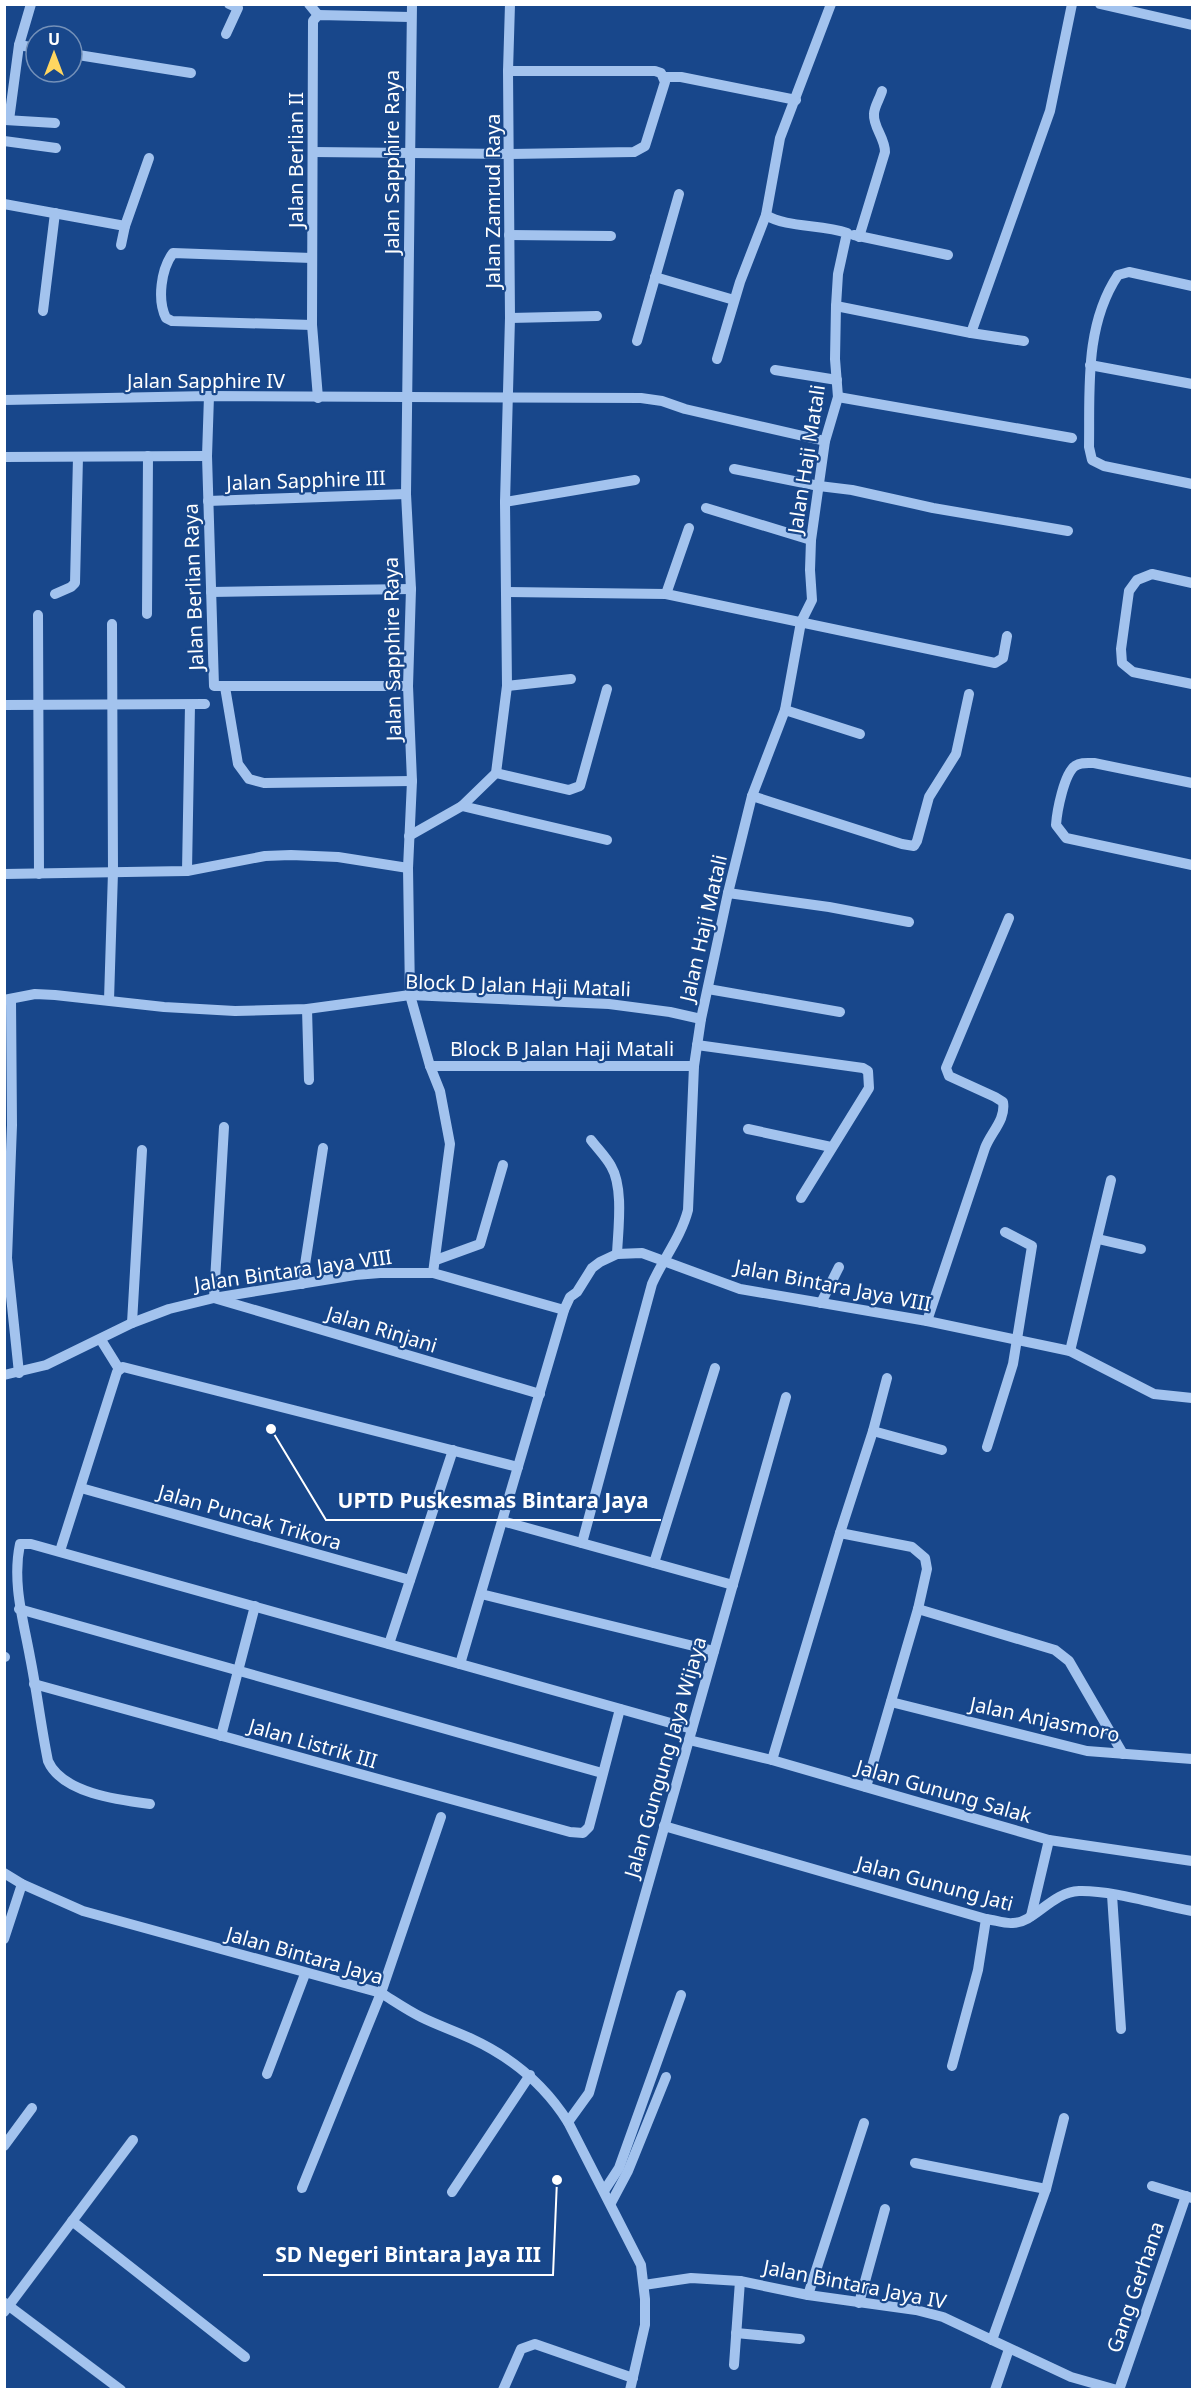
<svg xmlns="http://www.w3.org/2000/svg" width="1197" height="2394" viewBox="0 0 1197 2394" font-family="'Noto Sans',sans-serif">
<rect width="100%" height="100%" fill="#18478b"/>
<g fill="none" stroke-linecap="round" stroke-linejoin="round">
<!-- minor -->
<g stroke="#a3c3ee" stroke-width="10">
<polyline points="309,4 318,15"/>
<polyline points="412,4 406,494 411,589 408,686 412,781 408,868 410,995 430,1066 440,1091 450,1144 433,1273"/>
<polyline points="1100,4 1192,25"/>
<polyline points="226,34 238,8 229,4"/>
<polyline points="19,45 36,48"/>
<polyline points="72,54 191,73"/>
<polyline points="664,77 681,77 796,100"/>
<polyline points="5,120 55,123"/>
<polyline points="9,120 19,45 31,4"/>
<polyline points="4,141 56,148"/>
<polyline points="313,152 510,154 634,152 645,146 665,82 661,73 655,71 508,71"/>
<polyline points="4,204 125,226"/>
<polyline points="509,235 611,236"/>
<polyline points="854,235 948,255"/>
<path d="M859,237L885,152C885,138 873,127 874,114C874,107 880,98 882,91"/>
<polyline points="121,245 125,226 149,158"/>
<path d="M312,258L173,253C161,269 157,300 166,318L172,321L312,325"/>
<polyline points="655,277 734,300"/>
<path d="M1192,286L1129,272L1118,275C1084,326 1090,390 1089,447L1092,460L1104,466L1192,484"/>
<polyline points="836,306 971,333 1024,341"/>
<polyline points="43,311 55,213"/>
<polyline points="510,318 597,316"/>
<polyline points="971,333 1050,111 1072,4"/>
<polyline points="637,341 679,194"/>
<polyline points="717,359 740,282 766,215"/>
<polyline points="1090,365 1192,384"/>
<polyline points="775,370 837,380"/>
<polyline points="209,396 207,456 214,686 408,686"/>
<polyline points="838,397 1072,438"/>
<polyline points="318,398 312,325 313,21 318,15 410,17"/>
<polyline points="4,400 209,396 641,398 662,401 685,409 825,441"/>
<polyline points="4,457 207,456"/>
<polyline points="734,469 819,486 852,490 933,508 1068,531"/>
<polyline points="208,501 406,494"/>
<polyline points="505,502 635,480"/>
<polyline points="706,508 811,540"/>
<polyline points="689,528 666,594 995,663 1003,658 1007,636"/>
<polyline points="1192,583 1152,574 1137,580 1129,591 1121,649 1122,663 1133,672 1192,684"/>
<polyline points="211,592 411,589"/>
<polyline points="506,592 666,594"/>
<polyline points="55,594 71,587 75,583 78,457"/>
<polyline points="147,614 148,456"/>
<polyline points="38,615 39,874"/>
<polyline points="507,686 571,679"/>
<polyline points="225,687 238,764 249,779 264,783 412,781"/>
<polyline points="4,705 205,704"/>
<polyline points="785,710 860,734"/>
<polyline points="496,773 569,790 580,786 607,689"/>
<path d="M1192,783L1094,763C1087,763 1081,762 1075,766C1064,774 1057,811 1056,825L1066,838L1192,865"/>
<polyline points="752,796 902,844 914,846 917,841 929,797 956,754 969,694"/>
<polyline points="462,806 607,840"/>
<polyline points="409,836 462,806 496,773 507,686 505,502 510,318 508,71 510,4"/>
<polyline points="187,871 190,705"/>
<polyline points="4,874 187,871 265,856 291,855 338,857 408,868"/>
<polyline points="728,893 829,907 909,922"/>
<polyline points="708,989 840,1012"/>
<polyline points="4,1000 35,994 55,995 164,1007 235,1011 307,1009 410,995 609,1004 670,1012 701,1019"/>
<polyline points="11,1000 12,1125 7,1258 19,1373"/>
<polyline points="109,1000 113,872 112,624"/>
<polyline points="307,1009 309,1080"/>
<polyline points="697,1045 863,1068 868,1071 869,1088 801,1198"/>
<polyline points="430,1066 694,1066"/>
<polyline points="224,1127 214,1298 540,1394"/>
<polyline points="748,1129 831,1147"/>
<path d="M591,1140C598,1149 606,1157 611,1166C624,1188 618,1230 617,1254"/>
<polyline points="1098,1239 1141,1249"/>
<polyline points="436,1260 480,1244 503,1165"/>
<polyline points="302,1284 323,1148"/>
<polyline points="821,1303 839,1267"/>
<path d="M927,1321L985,1148C991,1132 1006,1120 1003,1102L995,1097L949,1076L946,1068L1009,918"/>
<polyline points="132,1323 142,1150"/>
<polyline points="101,1340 119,1369"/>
<polyline points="1070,1351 1111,1180"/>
<polyline points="4,1375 46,1365 132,1323 169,1309 214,1298 355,1275 380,1273 433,1273 564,1310"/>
<polyline points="873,1431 942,1450"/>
<polyline points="987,1447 1013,1364 1032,1246 1005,1232"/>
<polyline points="81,1488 410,1580"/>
<polyline points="502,1521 733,1585"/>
<polyline points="840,1533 912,1547 925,1558 927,1569 918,1609 866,1787"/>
<path d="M582,1543L652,1284C663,1259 681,1237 688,1210L694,1066L701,1019L728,893L752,796L785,710L801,622L812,600L810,570L811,540L825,441L838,397L835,359L836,306L838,274L847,233C822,224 786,228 766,215L780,138L831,4"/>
<polyline points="60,1551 117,1372 123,1367 518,1467"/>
<polyline points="654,1563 715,1368"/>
<polyline points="481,1594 714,1651"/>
<polyline points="19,1609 602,1773"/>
<polyline points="918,1609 1055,1650 1069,1661 1123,1754"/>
<polyline points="389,1644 453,1450"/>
<polyline points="4,1657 5,1657"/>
<polyline points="460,1664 564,1310 570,1297 577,1292 592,1268 600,1262 617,1254 642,1253 740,1289 927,1321 1070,1351 1154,1394 1192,1398"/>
<polyline points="34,1684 570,1832 583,1833 589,1827 620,1709"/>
<polyline points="891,1702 1087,1751 1192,1759"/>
<polyline points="221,1736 255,1606"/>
<polyline points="689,1740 772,1760 1049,1840 1192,1861"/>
<polyline points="772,1760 840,1533 873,1431 887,1378"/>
<path d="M150,1804C118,1800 62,1793 48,1761C41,1727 37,1692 30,1657C23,1619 12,1582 20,1544H31L692,1729"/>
<path d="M664,1826L986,1919C995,1920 1005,1924 1013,1923C1034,1923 1052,1892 1079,1891C1112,1890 1159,1905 1192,1911"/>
<path d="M4,1873L22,1884L83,1911L381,1993C394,2001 407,2010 421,2017C437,2025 455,2031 472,2039C513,2058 544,2084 568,2122L641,2265L645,2299V2325L630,2390"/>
<polyline points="1112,1895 1121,2029"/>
<polyline points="1031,1916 1049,1840"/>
<polyline points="4,1939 22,1884"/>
<polyline points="952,2066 978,1970 986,1919"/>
<polyline points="267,2074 305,1974"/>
<polyline points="568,2122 589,2093 786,1397"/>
<polyline points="4,2146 32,2108"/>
<polyline points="915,2163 1046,2189"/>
<polyline points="1152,2186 1192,2198"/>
<polyline points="302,2188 381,1993 441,1817"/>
<polyline points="604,2191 619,2168 681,1995"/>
<polyline points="452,2192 530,2075"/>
<polyline points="611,2203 628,2171 666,2077"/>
<polyline points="72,2221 245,2357"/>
<polyline points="644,2285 691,2278 740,2281 808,2295 916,2310 943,2317 1071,2377 1117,2390"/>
<polyline points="808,2295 864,2123"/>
<polyline points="5,2303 121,2390"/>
<polyline points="859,2303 885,2209"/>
<polyline points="4,2312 133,2140"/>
<polyline points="736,2333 800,2339"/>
<polyline points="992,2340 1046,2189 1064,2118"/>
<polyline points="734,2365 740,2281"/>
<polyline points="503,2390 521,2349 535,2344 633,2378"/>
<polyline points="995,2390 1009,2349"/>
<polyline points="1119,2390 1186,2196"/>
</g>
</g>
<g text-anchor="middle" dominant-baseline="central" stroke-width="4.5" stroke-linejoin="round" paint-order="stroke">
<!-- street labels -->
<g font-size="20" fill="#fff" stroke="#18478b">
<text transform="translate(295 160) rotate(-90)">Jalan Berlian II</text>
<text transform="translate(391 162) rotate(-90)">Jalan Sapphire Raya</text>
<text transform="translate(492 201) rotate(-90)">Jalan Zamrud Raya</text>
<text x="206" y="380">Jalan Sapphire IV</text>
<text transform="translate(806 459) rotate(-81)">Jalan Haji Matali</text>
<text transform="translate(306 480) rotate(-2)">Jalan Sapphire III</text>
<text transform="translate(193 587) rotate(-92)">Jalan Berlian Raya</text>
<text transform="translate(392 649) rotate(-91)">Jalan Sapphire Raya</text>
<text transform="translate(703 928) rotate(-77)">Jalan Haji Matali</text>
<text transform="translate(518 985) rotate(2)">Block D Jalan Haji Matali</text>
<text x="562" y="1048">Block B Jalan Haji Matali</text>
<text transform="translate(293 1270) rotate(-8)">Jalan Bintara Jaya VIII</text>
<text transform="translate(833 1285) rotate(11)">Jalan Bintara Jaya VIII</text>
<text transform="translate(382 1329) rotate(17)">Jalan Rinjani</text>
<text transform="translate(250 1517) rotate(16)">Jalan Puncak Trikora</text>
<text transform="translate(1045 1719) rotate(12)">Jalan Anjasmoro</text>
<text transform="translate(313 1743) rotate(16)">Jalan Listrik III</text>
<text transform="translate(665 1757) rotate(-74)">Jalan Gungung Jaya Wijaya</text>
<text transform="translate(944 1791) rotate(16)">Jalan Gunung Salak</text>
<text transform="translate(935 1883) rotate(15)">Jalan Gunung Jati</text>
<text transform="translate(305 1955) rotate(16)">Jalan Bintara Jaya</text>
<text transform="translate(855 2284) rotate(11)">Jalan Bintara Jaya IV</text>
<text transform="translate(1135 2287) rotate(-71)">Gang Gerhana</text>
</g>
</g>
<!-- callouts -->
<path fill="none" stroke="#fff" stroke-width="2" d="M271 1429L326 1520H661M557 2180L553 2275H263"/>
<g fill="#fff" stroke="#18478b" stroke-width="2">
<circle cx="271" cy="1429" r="6"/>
<circle cx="557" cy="2180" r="6"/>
</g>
<g font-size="21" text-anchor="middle" font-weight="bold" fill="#fff" stroke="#18478b" stroke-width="4.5" stroke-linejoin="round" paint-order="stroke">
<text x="493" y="1508">UPTD Puskesmas Bintara Jaya</text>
<text x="408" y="2262">SD Negeri Bintara Jaya III</text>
</g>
<!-- border -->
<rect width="1197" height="2394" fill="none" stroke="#ffffff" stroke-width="12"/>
<!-- north arrow -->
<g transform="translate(54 54)"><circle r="28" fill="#18478b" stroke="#7491b9" stroke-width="1.5"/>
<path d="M0-4.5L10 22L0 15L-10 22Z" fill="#ffd660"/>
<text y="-9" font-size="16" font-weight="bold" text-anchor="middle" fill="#ffffff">U</text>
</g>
</svg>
